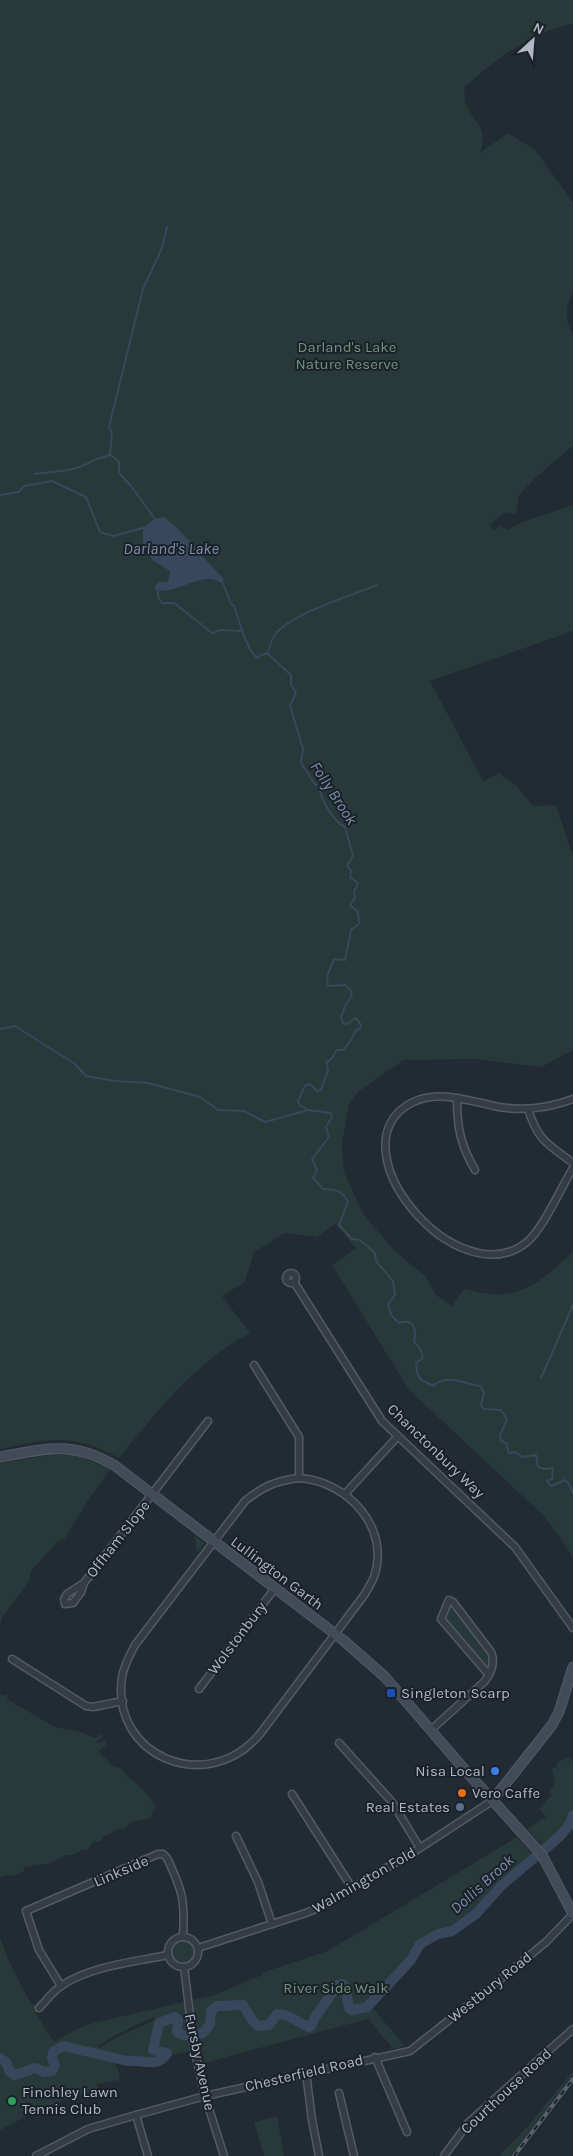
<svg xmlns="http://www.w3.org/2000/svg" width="573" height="2156" viewBox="0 0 573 2156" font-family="Karla,sans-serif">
<rect width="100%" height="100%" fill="#222a34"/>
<!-- green -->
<g fill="#283939" fill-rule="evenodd">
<path d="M0,0H573V24C530,32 497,59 464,87C465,93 464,102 467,107C478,126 488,129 480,153L508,133L535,150L573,202V291C566,305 564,321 573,334V446L536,477L519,495L516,514L505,512L490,525L493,531L501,526L507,530L522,522L573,505V631L430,681L483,781L499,773L516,785L533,806L556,805L573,856V1050L542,1067L475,1059L404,1060L358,1092L349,1104L342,1143L344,1172L363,1214L394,1250L426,1277L436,1295L452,1306L464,1289C473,1291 482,1293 491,1294C525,1298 550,1273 573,1252V1557L544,1516L409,1390L332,1265L356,1248L335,1224L317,1237L285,1233L254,1252L245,1282L222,1296L250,1333C196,1361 157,1412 119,1458C74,1433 49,1438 0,1449Z"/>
<polygon points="50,1455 77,1455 110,1469 89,1499 65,1538 58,1541 31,1571 29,1581 2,1618 0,1625 0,1463"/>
<polygon points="195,1535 204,1543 197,1554"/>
<polygon points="451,1605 489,1654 492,1659 488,1668 483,1666 446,1620 447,1608"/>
<path d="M0,1694L3,1696L8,1694L7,1699L55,1727L78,1731L94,1738L102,1734L103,1737L95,1743L106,1741V1745L98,1751L114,1767L121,1768C133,1785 147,1788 156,1808L152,1812L151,1819C142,1820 131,1820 125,1828L119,1829L101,1838L102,1841L93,1842L87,1851L83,1849L74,1855H66L47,1865L43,1864L24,1867V1871L13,1876L8,1875L0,1877Z"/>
<polygon points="568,1757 573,1761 573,1830 550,1853 527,1829 546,1817 539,1809 552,1794 548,1793 555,1784 552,1768 557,1767 557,1763"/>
<path d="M517,1837L538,1861L500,1890L478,1916L453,1934H443L422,1947L411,1964L371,2006L405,2046L391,2049V2046L368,2019L204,2063L200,2047L197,2049L190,2043L192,2051L168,2056L166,2059L154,2066C143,2063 135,2064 126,2062C121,2061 119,2059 114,2060L120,2075L119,2080L97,2084L98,2091C63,2096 31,2114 0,2130V1937L8,1959L24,1991L31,2003L36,2006L34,2009L44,2027L54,2042L77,2029L93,2023L214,1995L262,1975L261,1973L328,1951ZM153,2017L155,2020L115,2038L99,2048L98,2046L112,2037Z"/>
<circle cx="183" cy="1952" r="11"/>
<polygon points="573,2071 573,2075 511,2156 499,2156 527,2127"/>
<polygon points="277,2116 284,2156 264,2156 254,2122"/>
</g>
<!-- water -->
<path fill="#39475c" d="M164,517C187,534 202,558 223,578V583C217,582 214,578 208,579C190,580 173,594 155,590V586L159,582H168L170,571L152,560L149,552L143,546V528L155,519Z"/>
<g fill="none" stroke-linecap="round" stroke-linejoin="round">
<!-- stream -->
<g stroke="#39475c" stroke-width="2">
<path d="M35,474C56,471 75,472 92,461C98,457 105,459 110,454"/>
<polyline points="0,495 19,492 24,486 52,481 86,497 100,532 113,536 143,528 145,529"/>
<polyline points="155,519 131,486 119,473 119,462 110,454 112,432 109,427 143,289 162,248 167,227"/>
<path d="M223,583L231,604L234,606C239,620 246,648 257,658L266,653C276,660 282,667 291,675V685L296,693L290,706L303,749L301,763L314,783L319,787C321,800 333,821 345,827L353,856L347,866L351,870L350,877L358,883L354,892L355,898L350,905L358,912L359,924L351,930L345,960L334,959L327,976L328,986L345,985L350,989L352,995L345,1006L341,1018L343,1023L347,1024L356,1018L361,1025L360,1029L356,1030C353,1038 348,1043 344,1050H337L332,1058L326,1063L328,1070L321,1090L317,1091L310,1084L305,1086L298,1101L300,1105L308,1110L331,1113L332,1117L326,1127L329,1137L312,1159L317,1170L313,1178L323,1189C336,1190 342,1190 348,1202L339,1225L352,1239L360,1240L375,1253L376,1261L393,1281L395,1295L388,1304L391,1315L399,1323C414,1318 417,1329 414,1342L420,1348L423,1358L416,1363L417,1372L420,1379L433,1386C447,1373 464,1384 481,1386L484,1394L481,1405L484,1409L501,1410L507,1419L500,1436L501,1441L506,1443L509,1453L515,1452L522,1457L536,1455L538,1467L545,1469L553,1468L552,1479L547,1481L551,1486L565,1480L569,1484L573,1493"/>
<polyline points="158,591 158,597 162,603 174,603 178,606 212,633 220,630 241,631"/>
<path d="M268,654C269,646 273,635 279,630C300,611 350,596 377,585"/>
<polyline points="0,1029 15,1026 75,1064 86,1076 115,1081 148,1083 200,1097 218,1110 244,1111 265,1122 308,1110"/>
<polyline points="541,1378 573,1305"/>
</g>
<!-- river -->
<path stroke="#39475c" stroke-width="10" d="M0,2058L7,2063L9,2071L15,2075L35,2068L44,2072L52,2071L55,2065L52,2058L53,2052L63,2046L127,2061C142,2059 158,2069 167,2053L153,2050L159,2023L175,2017L178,2020L177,2032C185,2038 194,2035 203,2033L210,2024L211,2011L217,2006L243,2005L252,2020L258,2026L269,2025L277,2014C291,2014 297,2023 309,2027L311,2026L315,2017L338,1985L343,1984L345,1986L349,2008L352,2010L367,2007L411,1960L420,1944L438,1934L452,1931L476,1914L501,1886L560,1836L569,1825L573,1815"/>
<defs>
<g id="street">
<path d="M457,1098C457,1127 460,1144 475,1170"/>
<path d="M573,1099C549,1108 524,1111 499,1107C472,1102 440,1089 413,1102C329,1144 457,1299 527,1242C543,1229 562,1186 573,1168"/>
<path d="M528,1109C538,1141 548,1144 573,1163"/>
<circle cx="291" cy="1278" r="5"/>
<polyline points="294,1282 382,1421 515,1547 573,1628"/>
<polyline points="254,1365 299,1437 299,1478"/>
<path d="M299,1478C347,1481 391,1527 374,1577C372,1582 368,1588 365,1594L260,1734C207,1797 110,1756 122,1677C124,1665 130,1655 135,1645L245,1501C264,1486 275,1481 299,1478Z"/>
<polyline points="345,1494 398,1436"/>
<polyline points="84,1583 67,1594 64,1599 65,1604 73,1603 81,1592 84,1583 208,1421"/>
<polyline points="12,1659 86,1706 93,1707 123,1701"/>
<polyline points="199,1689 275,1588"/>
<path d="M431,1730L484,1682C491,1673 496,1663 491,1652L453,1602L449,1600L441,1619L489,1675"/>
<polyline points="339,1743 392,1802 420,1848"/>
<polyline points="292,1794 352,1888"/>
<polyline points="236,1836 258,1882 272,1924"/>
<circle cx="183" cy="1952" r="15"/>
<polyline points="198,1948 306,1913 320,1907 420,1848 492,1801"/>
<polyline points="184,1967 194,2048 205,2096 224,2156"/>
<path d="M61,1986L39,1950L26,1911L158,1854H163L167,1858C183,1892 185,1900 183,1937"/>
<path d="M39,2008C46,2001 52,1992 61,1986C90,1966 134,1962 168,1955"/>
<polyline points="375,2057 407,2132"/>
<polyline points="306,2073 312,2120 319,2156"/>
<polyline points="339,2093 354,2156"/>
<polyline points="136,2115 148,2156"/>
<polyline points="36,2156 88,2129 136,2115 205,2096 410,2051 491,1987 546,1942 573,1914"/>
<polyline points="444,2156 469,2122 573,2029"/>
</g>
<g id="secondary">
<path d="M0,1457C46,1449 71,1440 114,1465L343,1640L385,1677L465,1770L542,1855L573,1914"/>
<polyline points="492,1801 552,1725 559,1712 573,1667"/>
</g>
</defs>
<!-- street casing -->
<use href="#street" stroke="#535a63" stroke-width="9"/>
<!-- secondary casing -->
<use href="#secondary" stroke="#535a63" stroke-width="11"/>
<!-- street -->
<use href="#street" stroke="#353c45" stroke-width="6"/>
<!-- secondary -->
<use href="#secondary" stroke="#444b58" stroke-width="9"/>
<defs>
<polyline id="rail" points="514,2156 573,2079"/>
</defs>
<!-- rail casing -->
<use href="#rail" stroke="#5a626e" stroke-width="4"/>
<!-- rail -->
<use href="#rail" stroke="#1b212a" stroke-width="2" stroke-dasharray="5.5" stroke-linecap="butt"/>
</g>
<!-- markers -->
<rect fill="#1a4fb4" stroke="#1b212a" stroke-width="2" x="386" y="1688" width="10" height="10" rx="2.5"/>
<circle fill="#3f7fe0" stroke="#1b212a" stroke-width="2" cx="495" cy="1771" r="5"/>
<circle fill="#e8710a" stroke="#1b212a" stroke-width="2" cx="462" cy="1793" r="5"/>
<circle fill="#5c6f8a" stroke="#1b212a" stroke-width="2" cx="460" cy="1807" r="5"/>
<circle fill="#2e9e5b" stroke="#1b212a" stroke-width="2" cx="12" cy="2101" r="5"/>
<g text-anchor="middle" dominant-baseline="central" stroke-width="4" stroke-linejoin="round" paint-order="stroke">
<!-- park labels -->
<g font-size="15" fill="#719579" stroke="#1b212a">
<text x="347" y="347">Darland's Lake<tspan x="347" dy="17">Nature Reserve</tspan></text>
<text x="336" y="1988">River Side Walk</text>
</g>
<!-- street labels -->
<g font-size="15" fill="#b0b7c2" stroke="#1b212a">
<text transform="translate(436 1451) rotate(44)">Chanctonbury Way</text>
<text transform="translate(118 1539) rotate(-52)">Offham Slope</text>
<text transform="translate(277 1573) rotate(37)">Lullington Garth</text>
<text transform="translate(237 1638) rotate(-53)">Wolstonbury</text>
<text transform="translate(121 1871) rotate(-23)">Linkside</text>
<text transform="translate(364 1880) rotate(-30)">Walmington Fold</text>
<text transform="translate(490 1987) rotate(-39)">Westbury Road</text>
<text transform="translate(200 2062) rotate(78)">Fursby Avenue</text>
<text transform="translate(304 2073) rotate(-13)">Chesterfield Road</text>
<text transform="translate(506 2091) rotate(-43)">Courthouse Road</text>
</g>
<!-- poi labels -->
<g font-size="15" fill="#b0b7c2" stroke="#1b212a" text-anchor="start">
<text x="401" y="1693">Singleton Scarp</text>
<text x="485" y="1771" text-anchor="end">Nisa Local</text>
<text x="472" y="1793">Vero Caffe</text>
<text x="450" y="1807" text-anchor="end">Real Estates</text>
<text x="22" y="2092">Finchley Lawn<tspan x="22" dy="17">Tennis Club</tspan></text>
</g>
<!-- water labels -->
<g font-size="16" font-style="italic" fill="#7b8ea7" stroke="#1b212a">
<text x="171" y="548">Darland's Lake</text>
<text transform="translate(334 793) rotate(57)">Folly Brook</text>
<text transform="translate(482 1884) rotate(-42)">Dollis Brook</text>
</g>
</g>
<!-- north arrow -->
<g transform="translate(533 40) rotate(26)" stroke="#1b212a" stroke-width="4" paint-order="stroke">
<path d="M0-4L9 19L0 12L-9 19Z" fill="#b0b7c2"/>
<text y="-8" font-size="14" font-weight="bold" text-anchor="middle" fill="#b0b7c2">N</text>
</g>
</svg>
